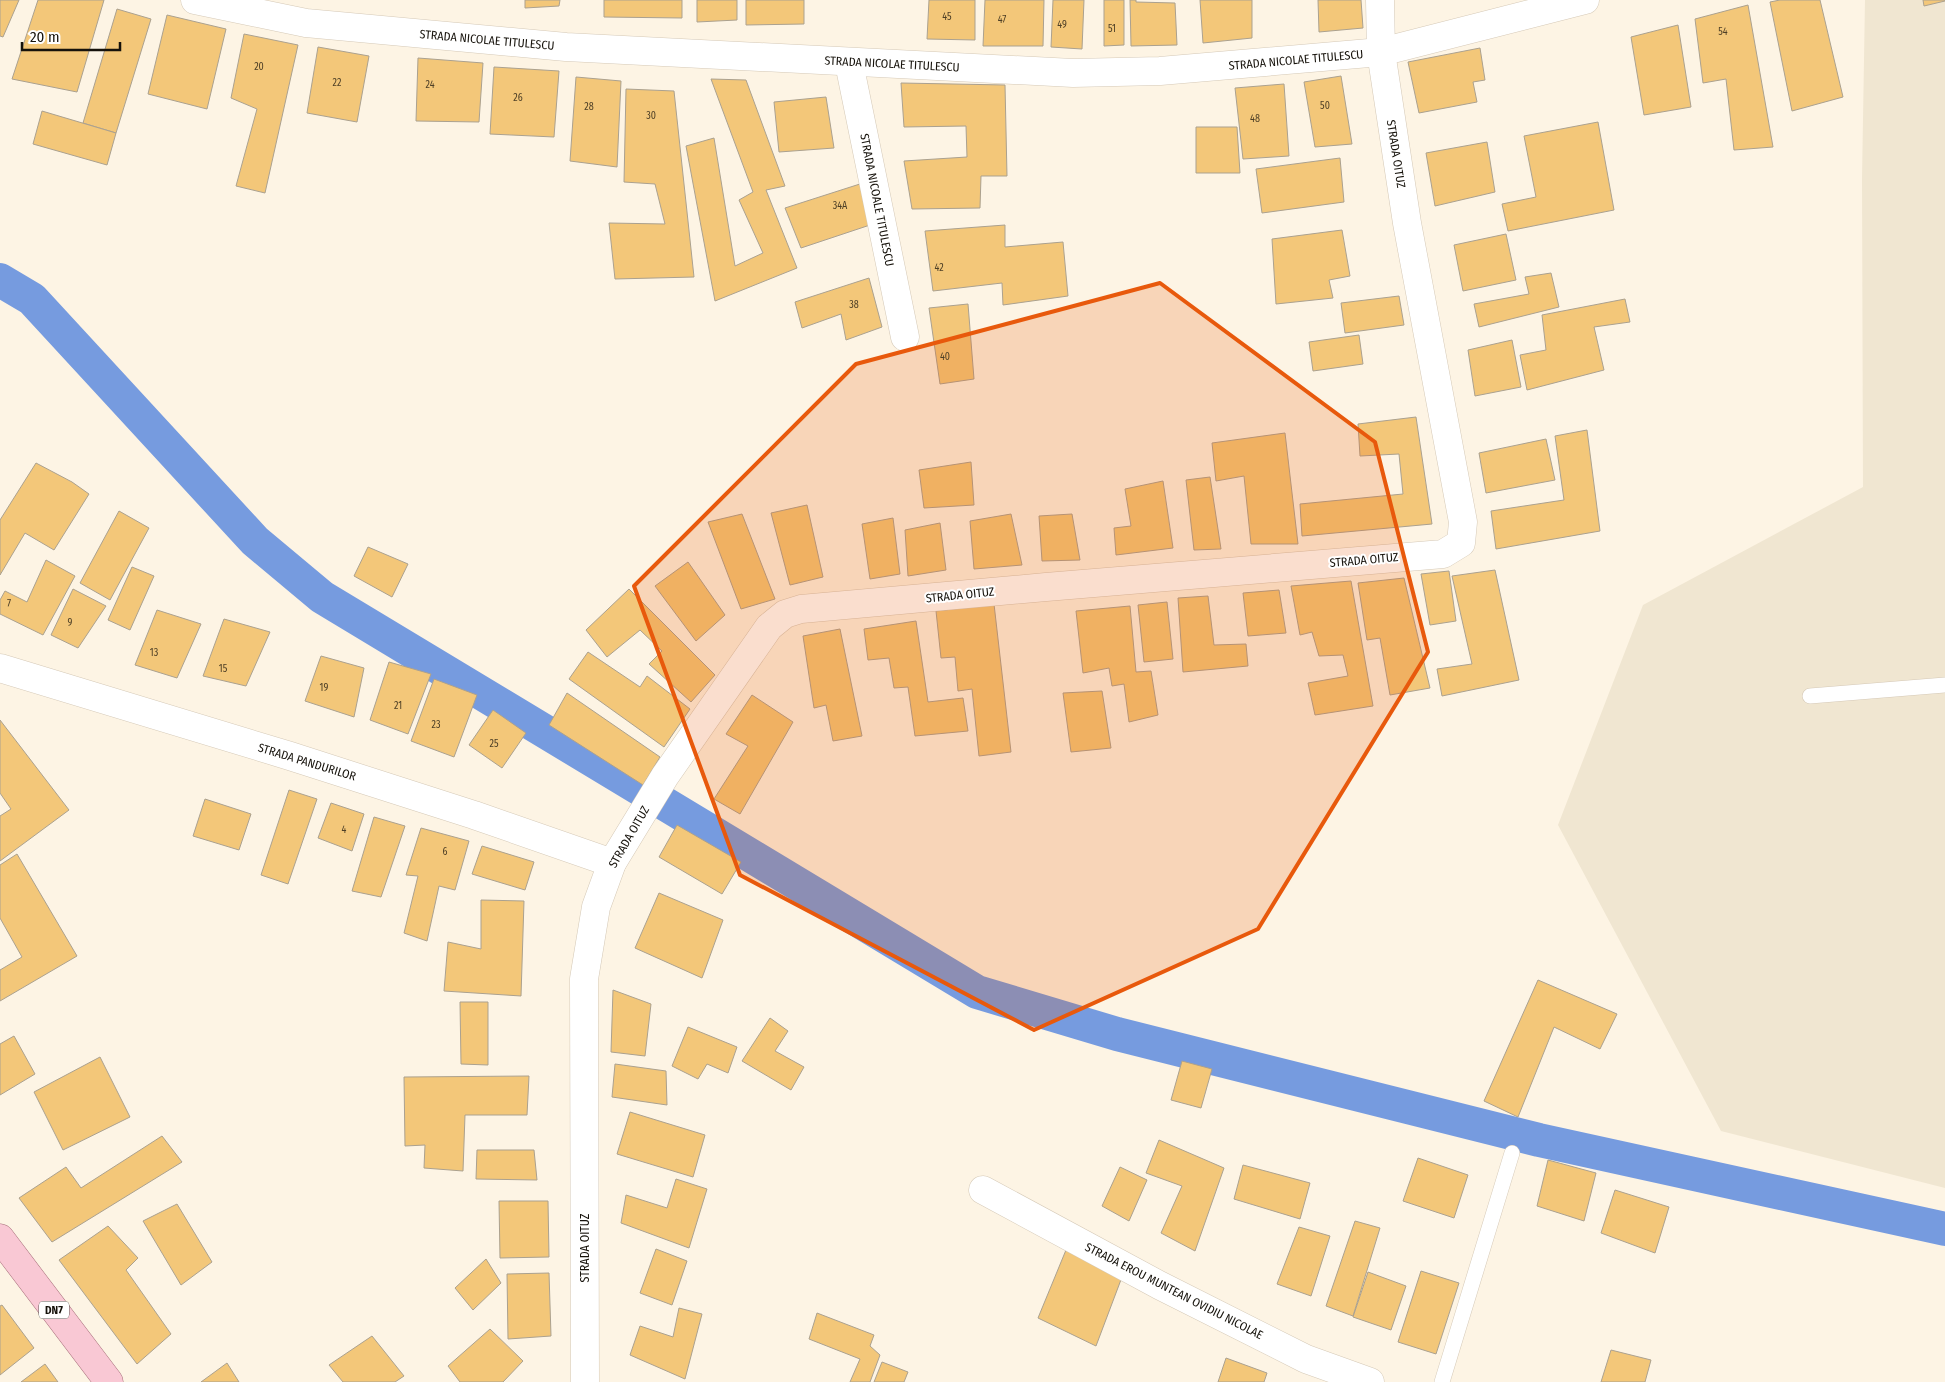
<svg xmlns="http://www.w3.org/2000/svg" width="1945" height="1382" viewBox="0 0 1945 1382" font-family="'Fira Sans Condensed',sans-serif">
<rect width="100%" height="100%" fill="#fdf4e4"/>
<!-- industrial -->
<polygon fill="#f0e6d1" points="1865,0 1945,0 1945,1188 1721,1131 1558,825 1643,605 1863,487 1862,179"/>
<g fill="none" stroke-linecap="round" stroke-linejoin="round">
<!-- canal -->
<polyline stroke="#769bdf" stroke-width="34" points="0,280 32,299 255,541 322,597 977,992 1117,1034 1539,1140 1945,1229"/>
</g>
<!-- building -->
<g fill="#f3c779" stroke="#aba18f">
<polygon points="0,0 19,0 3,37 0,36"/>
<polygon points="38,0 104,0 77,92 12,79"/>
<polygon points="525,0 560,0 559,6 525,8"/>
<polygon points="604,0 682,0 682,18 604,17"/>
<polygon points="697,0 737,0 737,20 697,22"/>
<polygon points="746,0 804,0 804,24 746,25"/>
<polygon points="929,0 975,0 975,40 927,39"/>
<polygon points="985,0 1044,0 1043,46 983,46"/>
<polygon points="1053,0 1084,0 1082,49 1051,47"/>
<polygon points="1104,0 1124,0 1124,45 1104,46"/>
<polygon points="1130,0 1136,0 1136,2 1175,3 1177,45 1131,46"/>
<polygon points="1200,0 1252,0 1252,38 1203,43"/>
<polygon points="1318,0 1361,0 1363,28 1319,32"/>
<polygon points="1780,0 1820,0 1843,97 1792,111 1770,2"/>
<polygon points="1923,0 1945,0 1945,1 1924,6"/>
<polygon points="1748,5 1773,147 1734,150 1726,79 1703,83 1695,19"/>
<polygon points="117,9 151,19 116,133 83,123"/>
<polygon points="167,15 226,29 207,109 148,94"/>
<polygon points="1678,25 1691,107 1644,115 1631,37"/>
<polygon points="244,34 298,45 265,193 236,186 257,109 231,98"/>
<polygon points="318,47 369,56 357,122 307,113"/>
<polygon points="1480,48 1485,80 1473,82 1477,102 1419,113 1408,62"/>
<polygon points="418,58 483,63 479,122 416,121"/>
<polygon points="494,67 559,71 554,137 490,134"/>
<polygon points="1341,76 1352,144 1315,147 1304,82"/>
<polygon points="576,77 621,81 617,167 570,161"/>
<polygon points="711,79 746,80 785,186 766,190 797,268 715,301 686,146 714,138 735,266 763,253 739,200 753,192"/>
<polygon points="901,83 1005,85 1007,176 981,176 980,208 912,209 904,161 967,157 966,126 904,127"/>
<polygon points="1284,84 1289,156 1243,159 1235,88"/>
<polygon points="626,89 674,91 694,277 615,279 609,223 665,224 655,184 624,182"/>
<polygon points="826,97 834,148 779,152 774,102"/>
<polygon points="42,111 116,133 107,165 33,144"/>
<polygon points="1598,122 1614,210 1508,231 1502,204 1536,197 1524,136"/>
<polygon points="1196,127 1237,127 1240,173 1196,173"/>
<polygon points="1487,142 1495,192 1435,206 1426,153"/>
<polygon points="1340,158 1344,202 1262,213 1256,169"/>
<polygon points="863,183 870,225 801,248 785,208"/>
<polygon points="1005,225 1005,247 1063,242 1068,296 1003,305 1002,283 933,291 925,231"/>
<polygon points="1342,230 1350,276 1329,280 1333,298 1276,304 1272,239"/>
<polygon points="1506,234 1516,280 1463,291 1454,245"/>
<polygon points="1551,273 1559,307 1479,327 1474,304 1529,294 1525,277"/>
<polygon points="869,278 882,327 846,340 841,314 802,328 795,302"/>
<polygon points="1399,296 1404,325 1345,333 1341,303"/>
<polygon points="1625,299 1630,322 1594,327 1604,370 1527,390 1520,355 1546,350 1542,315"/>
<polygon points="968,304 974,379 940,384 929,308"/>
<polygon points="1359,335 1363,364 1313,371 1309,342"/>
<polygon points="1512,340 1521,387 1475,396 1468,350"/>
<polygon points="1416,417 1432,524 1302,536 1300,504 1403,494 1399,454 1360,456 1358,424"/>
<polygon points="1587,430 1600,531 1496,549 1491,511 1564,500 1555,436"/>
<polygon points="1285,433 1298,544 1251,544 1244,476 1216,481 1212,443"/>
<polygon points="1546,439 1555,480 1486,493 1479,453"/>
<polygon points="971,462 974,505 924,508 919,470"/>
<polygon points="36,463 72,482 89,494 54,550 25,533 0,575 0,520"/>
<polygon points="1210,477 1221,549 1194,550 1186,480"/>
<polygon points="1163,481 1173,548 1116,555 1114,528 1131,526 1125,489"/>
<polygon points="807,505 823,577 790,585 771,513"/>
<polygon points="119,511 149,528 110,600 80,583"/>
<polygon points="742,514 775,599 741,609 708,522"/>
<polygon points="1011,514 1022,565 974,569 970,521"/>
<polygon points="1072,514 1080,560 1042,561 1039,516"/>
<polygon points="893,518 900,574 870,579 862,524"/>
<polygon points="940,523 946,570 908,576 905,530"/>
<polygon points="368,547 408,564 392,597 354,576"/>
<polygon points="46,560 75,576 43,635 0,614 0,600 5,591 27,602"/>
<polygon points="688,562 725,615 696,641 655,586"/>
<polygon points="132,567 154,576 130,630 108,620"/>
<polygon points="1495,570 1519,680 1442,696 1437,669 1472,664 1452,576"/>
<polygon points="1449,571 1456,621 1430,625 1421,574"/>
<polygon points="1404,578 1430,688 1390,695 1380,638 1367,640 1358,583"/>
<polygon points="1351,581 1373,706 1315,715 1308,683 1348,676 1343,655 1319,656 1312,632 1300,635 1291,586"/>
<polygon points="73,589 106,606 78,648 51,635"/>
<polygon points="629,589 715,675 691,702 649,664 662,651 640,630 607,657 586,630"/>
<polygon points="1279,590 1286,633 1248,636 1243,593"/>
<polygon points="1208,596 1214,645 1246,644 1248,666 1183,672 1178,598"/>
<polygon points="1167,602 1173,659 1144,662 1138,605"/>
<polygon points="994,604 1011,752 979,756 972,689 958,691 955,657 941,658 936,611"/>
<polygon points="1130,606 1136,672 1151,671 1158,715 1129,722 1124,684 1112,686 1109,668 1083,673 1076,611"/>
<polygon points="157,610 201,624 177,678 135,665"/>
<polygon points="224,619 270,632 246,686 203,676"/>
<polygon points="916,621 928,702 963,698 968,731 915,736 908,687 894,688 889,658 868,660 864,629"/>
<polygon points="840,629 862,736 833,741 826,705 814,708 803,636"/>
<polygon points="588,652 640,687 647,676 690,709 664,747 569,679"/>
<polygon points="321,656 364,668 354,717 305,701"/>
<polygon points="389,662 431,674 408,734 370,720"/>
<polygon points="434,679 477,695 454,757 411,741"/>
<polygon points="1102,691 1111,748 1071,752 1063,693"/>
<polygon points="567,693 660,757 643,785 549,725"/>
<polygon points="752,695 793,722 740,814 714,799 748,746 726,734"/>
<polygon points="493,710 526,733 502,768 469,745"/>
<polygon points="0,720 69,810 0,861 0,816 11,809 0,793"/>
<polygon points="289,790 317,799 288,884 261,875"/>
<polygon points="205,799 251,814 239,850 193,836"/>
<polygon points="331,803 364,814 352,851 318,838"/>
<polygon points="374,817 405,826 381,897 352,891"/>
<polygon points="677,825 741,862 722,894 659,857"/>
<polygon points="421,828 469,841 455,890 439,886 427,941 404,933 418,876 406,875"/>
<polygon points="482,846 534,862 525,890 472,874"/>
<polygon points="17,854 77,956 0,1001 0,970 22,957 0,918 0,865"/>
<polygon points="659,893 723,920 702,978 635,948"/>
<polygon points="481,900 524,901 521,996 444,991 448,942 481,949"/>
<polygon points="1538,980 1617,1014 1600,1049 1554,1027 1518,1117 1484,1101"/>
<polygon points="613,990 651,1004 645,1056 611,1052"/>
<polygon points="460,1002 488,1002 488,1065 461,1064"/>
<polygon points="770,1018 788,1031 775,1051 804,1067 791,1090 742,1061"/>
<polygon points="688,1027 737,1047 728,1073 707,1064 698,1079 672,1066"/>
<polygon points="14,1036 35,1074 0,1095 0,1044"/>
<polygon points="100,1057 130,1117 63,1150 34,1092"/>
<polygon points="1182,1061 1212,1069 1201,1108 1171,1100"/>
<polygon points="615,1064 666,1071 667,1105 612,1097"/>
<polygon points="529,1076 527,1115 465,1115 463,1171 424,1168 425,1145 405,1146 404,1077"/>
<polygon points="630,1112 705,1135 693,1177 617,1154"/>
<polygon points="162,1136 182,1162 52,1242 19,1198 66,1167 81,1188"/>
<polygon points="1159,1140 1224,1168 1195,1251 1161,1233 1182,1186 1146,1173"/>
<polygon points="477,1150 534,1150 537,1180 476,1179"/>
<polygon points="1418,1158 1468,1175 1454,1218 1403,1201"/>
<polygon points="1548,1160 1596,1173 1584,1221 1537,1206"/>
<polygon points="1243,1165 1310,1183 1300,1219 1234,1199"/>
<polygon points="1120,1167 1147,1180 1129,1221 1102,1206"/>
<polygon points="676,1179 707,1189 689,1248 621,1223 626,1195 667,1208"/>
<polygon points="1615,1190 1669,1207 1655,1253 1601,1233"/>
<polygon points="499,1201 548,1201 549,1257 500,1258"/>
<polygon points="177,1204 212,1262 181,1285 143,1221"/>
<polygon points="1355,1221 1380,1228 1353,1316 1326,1306"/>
<polygon points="108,1226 138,1258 126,1270 171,1334 137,1364 59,1260"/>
<polygon points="1299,1227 1330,1236 1311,1296 1277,1284"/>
<polygon points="656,1249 687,1261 672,1305 640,1293"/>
<polygon points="1066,1250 1122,1277 1096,1346 1038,1318"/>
<polygon points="486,1259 501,1283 473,1310 455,1288"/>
<polygon points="1421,1271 1459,1283 1436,1354 1398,1342"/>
<polygon points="1368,1272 1406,1286 1391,1330 1353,1317"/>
<polygon points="549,1273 551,1336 508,1339 507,1274"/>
<polygon points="2,1305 34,1348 0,1375 0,1306"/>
<polygon points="679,1308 702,1314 685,1379 630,1355 640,1326 673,1337"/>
<polygon points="817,1313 874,1335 870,1346 880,1355 870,1382 850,1382 860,1359 809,1339"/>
<polygon points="490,1329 523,1361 503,1382 460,1382 448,1366"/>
<polygon points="372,1336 404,1376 395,1382 343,1382 329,1365"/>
<polygon points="1611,1350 1651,1360 1645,1382 1601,1382"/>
<polygon points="1226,1358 1267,1373 1264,1382 1218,1382"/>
<polygon points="882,1362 908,1372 904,1382 874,1382"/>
<polygon points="227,1363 239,1382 201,1382"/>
<polygon points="45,1364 58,1382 21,1382"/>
</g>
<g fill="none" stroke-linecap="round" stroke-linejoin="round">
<defs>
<g id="lane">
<polyline points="1810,696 1945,685"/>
<polyline points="1442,1382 1512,1153"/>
</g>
<g id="street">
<polyline points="195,0 306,23 566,47 1073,73 1160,71 1381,52 1585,0"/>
<polyline points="849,63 905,337"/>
<polyline points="0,668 290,756 474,815 612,863"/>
<polyline points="983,1190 1159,1285 1306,1359 1370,1382"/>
<polyline points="585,1382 584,979 596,907 612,863 665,776 769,627 785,614 801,609 1046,587 1443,554 1461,543 1463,522 1407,223 1381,52 1380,0"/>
</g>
<polyline id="primary" points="0,1238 109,1382"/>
</defs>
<!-- lane casing -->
<use href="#lane" stroke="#d5c9b7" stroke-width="16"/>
<!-- street casing -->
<use href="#street" stroke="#d5c9b7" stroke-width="29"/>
<!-- primary casing -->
<use href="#primary" stroke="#a7707b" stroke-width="29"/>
<!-- lane -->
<use href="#lane" stroke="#fff" stroke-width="15"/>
<!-- street -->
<use href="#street" stroke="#fff" stroke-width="28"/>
<!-- primary -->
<use href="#primary" stroke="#f9c8d4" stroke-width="28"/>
</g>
<!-- marked area -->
<path fill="#e8590c" fill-opacity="0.2" stroke="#e8590c" stroke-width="4" stroke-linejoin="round" d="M1160,283L1375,442L1428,652L1258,929L1034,1030L740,875L634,586L856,364Z"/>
<g text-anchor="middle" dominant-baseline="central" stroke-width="4" stroke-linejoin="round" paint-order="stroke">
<!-- number labels -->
<g font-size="10" fill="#4d3f26">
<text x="947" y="17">45</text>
<text x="1002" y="20">47</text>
<text x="1062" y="25">49</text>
<text x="1112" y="29">51</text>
<text x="1723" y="32">54</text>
<text x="259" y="67">20</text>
<text x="337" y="83">22</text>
<text x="430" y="85">24</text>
<text x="518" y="98">26</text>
<text x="1325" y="106">50</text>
<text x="589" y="107">28</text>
<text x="651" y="116">30</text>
<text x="1255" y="119">48</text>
<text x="840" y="206">34A</text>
<text x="939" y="268">42</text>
<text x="854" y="305">38</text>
<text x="945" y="357">40</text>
<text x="9" y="604">7</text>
<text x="70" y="623">9</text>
<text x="154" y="653">13</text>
<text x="223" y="669">15</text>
<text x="324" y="688">19</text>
<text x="398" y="706">21</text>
<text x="436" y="725">23</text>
<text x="494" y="744">25</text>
<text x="344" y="830">4</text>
<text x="445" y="852">6</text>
</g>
<!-- shield labels -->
<rect fill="#fff" stroke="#5c5954" stroke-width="1" x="39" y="1301.5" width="30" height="17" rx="4"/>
<g font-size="11" font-weight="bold" fill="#16120b">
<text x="54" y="1310">DN7</text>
</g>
<!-- street labels -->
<g font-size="12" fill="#16120b" stroke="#fff">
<text transform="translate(487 40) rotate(5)">STRADA NICOLAE TITULESCU</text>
<text transform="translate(1296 60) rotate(-5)">STRADA NICOLAE TITULESCU</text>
<text transform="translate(892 64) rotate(3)">STRADA NICOLAE TITULESCU</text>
<text transform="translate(1396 154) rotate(81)">STRADA OITUZ</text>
<text transform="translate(877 200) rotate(79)">STRADA NICOALE TITULESCU</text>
<text transform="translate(1364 560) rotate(-5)">STRADA OITUZ</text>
<text transform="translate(960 595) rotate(-6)">STRADA OITUZ</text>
<text transform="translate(307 762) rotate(17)">STRADA PANDURILOR</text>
<text transform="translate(629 837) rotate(-60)">STRADA OITUZ</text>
<text transform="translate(585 1248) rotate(-90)">STRADA OITUZ</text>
<text transform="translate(1174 1291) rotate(27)">STRADA EROU MUNTEAN OVIDIU NICOLAE</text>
</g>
</g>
<!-- scale -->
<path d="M22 42v8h98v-8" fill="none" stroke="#16120b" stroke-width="2.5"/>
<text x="30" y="42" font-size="15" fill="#16120b" stroke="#ffffff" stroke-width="4" paint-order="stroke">20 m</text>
</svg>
